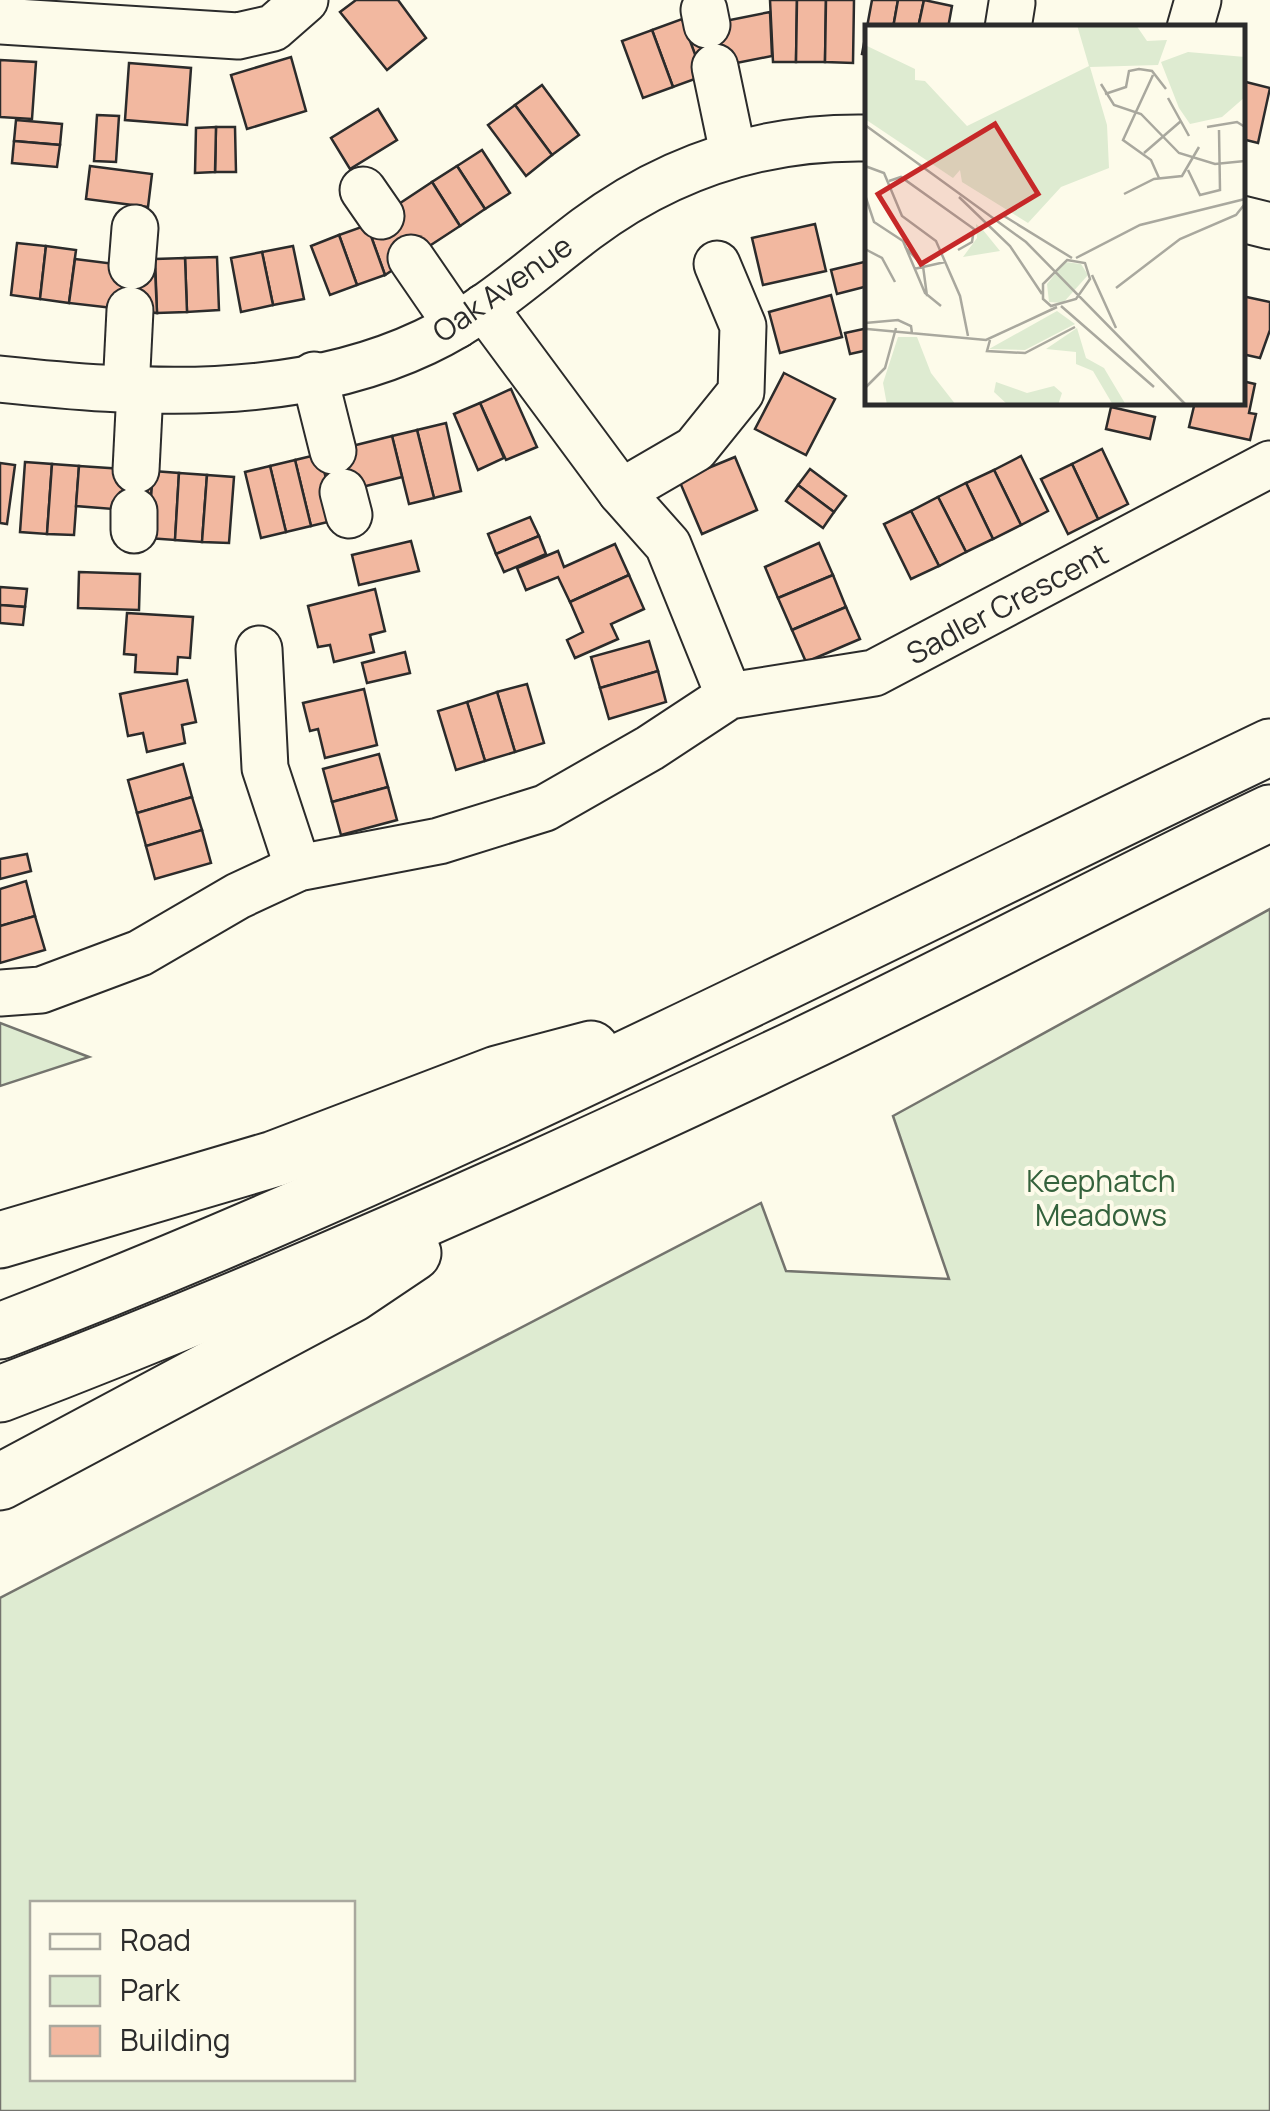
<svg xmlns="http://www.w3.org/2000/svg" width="1270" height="2111" viewBox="0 0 1270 2111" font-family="Manrope,sans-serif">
<rect width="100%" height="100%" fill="#fdfbea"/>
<!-- green -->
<g fill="#deebd1" stroke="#74746e" stroke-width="2.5" fill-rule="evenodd">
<path d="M1270,909V2111H0V1598L761,1203L786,1271L949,1279L893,1116ZM32,1904H352V2078H32Z"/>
<polygon points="0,1023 89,1057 0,1086"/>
</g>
<!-- building -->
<g fill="#f2b8a0" stroke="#2b2b2b" stroke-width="2.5">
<polygon points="356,0 398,0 426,38 387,70 340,12"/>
<polygon points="770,0 797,0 796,62 773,62"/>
<polygon points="797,0 826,0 825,62 796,62"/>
<polygon points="826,0 854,0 853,63 825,62"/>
<polygon points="872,0 898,0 893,28 868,28 868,55 862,54"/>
<polygon points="898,0 924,0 918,28 893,28"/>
<polygon points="924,0 952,6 948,28 918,28"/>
<polygon points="770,12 772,56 701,70 685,29"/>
<polygon points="682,19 703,76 673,87 652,30"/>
<polygon points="652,30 673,87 643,98 622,41"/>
<polygon points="291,57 306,111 247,129 231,75"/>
<polygon points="0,60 36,62 32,119 0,117"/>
<polygon points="129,63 191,68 187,125 125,120"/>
<polygon points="1242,81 1270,88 1258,143 1242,139"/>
<polygon points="542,85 579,135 552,155 515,105"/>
<polygon points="515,105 552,155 526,176 488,125"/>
<polygon points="378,109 397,140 350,169 331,138"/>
<polygon points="97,115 119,116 116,162 94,161"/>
<polygon points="16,120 62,124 60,145 14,141"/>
<polygon points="216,127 235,127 236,172 215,172"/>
<polygon points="216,127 215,172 195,173 196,128"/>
<polygon points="14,141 60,145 57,167 12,163"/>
<polygon points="482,150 510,193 485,209 457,166"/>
<polygon points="90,166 152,174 148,207 86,199"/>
<polygon points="457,166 485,209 460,226 432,182"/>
<polygon points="432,182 460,226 385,275 367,225"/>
<polygon points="815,224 826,271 763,285 752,238"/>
<polygon points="367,225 385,275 357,285 339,235"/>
<polygon points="339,235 357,285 330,295 311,246"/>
<polygon points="17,243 46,246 40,299 11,295"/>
<polygon points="46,246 76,250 69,303 40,299"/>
<polygon points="293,246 304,299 273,305 262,252"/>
<polygon points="262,252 273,305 241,312 231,258"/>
<polygon points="217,257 219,310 187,312 185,258"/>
<polygon points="185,258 187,312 157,313 155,259"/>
<polygon points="75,259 155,269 157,313 69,303"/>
<polygon points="868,261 868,286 837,294 831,270"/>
<polygon points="831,295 842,337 780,353 769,312"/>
<polygon points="1242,296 1270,302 1270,330 1260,358 1242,354"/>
<polygon points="868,328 868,350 850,354 845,333"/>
<polygon points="784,373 835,399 806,455 755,429"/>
<polygon points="1242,381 1255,384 1249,413 1256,414 1250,440 1189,427 1195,402 1242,402"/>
<polygon points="511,389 537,447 506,460 480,403"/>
<polygon points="480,403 504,458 478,470 454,414"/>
<polygon points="1111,407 1155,417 1150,439 1106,429"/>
<polygon points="446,423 461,491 434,498 417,430"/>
<polygon points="417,430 434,498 409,504 392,436"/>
<polygon points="392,436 402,477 330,495 320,454"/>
<polygon points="1102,449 1128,504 1098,519 1072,464"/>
<polygon points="320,454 336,520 311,526 295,460"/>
<polygon points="1021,456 1048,511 1021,525 994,470"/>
<polygon points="735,457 757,510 702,534 679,480"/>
<polygon points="295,460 311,526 286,532 270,466"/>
<polygon points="25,462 52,464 47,534 20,532"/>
<polygon points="0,463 15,465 7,524 0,523"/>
<polygon points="52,464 79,466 74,535 47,534"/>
<polygon points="1072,464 1098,519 1068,534 1041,479"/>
<polygon points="79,466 153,471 150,512 76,506"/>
<polygon points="270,466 286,532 261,538 245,472"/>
<polygon points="810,469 846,496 834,512 798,485"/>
<polygon points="994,470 1021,525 993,539 966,483"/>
<polygon points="153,471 179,473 175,540 148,538"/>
<polygon points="179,473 207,475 202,542 175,540"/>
<polygon points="207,475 234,477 229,543 202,542"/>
<polygon points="966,483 993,539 966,552 938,497"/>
<polygon points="798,485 834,512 823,528 786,501"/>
<polygon points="938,497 966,552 939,566 911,511"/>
<polygon points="911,511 939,566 911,579 884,524"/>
<polygon points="530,517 539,536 496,554 488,534"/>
<polygon points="539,536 546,554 504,572 496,554"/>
<polygon points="411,541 419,571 359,585 352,555"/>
<polygon points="819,543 833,575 778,598 765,567"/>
<polygon points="615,544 629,575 570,602 558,577 526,590 517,568 558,551 564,567"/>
<polygon points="79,572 140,574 139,610 78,608"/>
<polygon points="629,575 644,609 611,624 618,639 575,658 567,640 583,632 570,602"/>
<polygon points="833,575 846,607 792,630 778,598"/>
<polygon points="0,587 27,589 25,607 0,605"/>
<polygon points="375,589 385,631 370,635 374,652 334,662 330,645 318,647 308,606"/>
<polygon points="0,605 25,607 23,625 0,623"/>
<polygon points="846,607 860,639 806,662 792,630"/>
<polygon points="127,613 193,617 190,658 178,657 177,674 135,672 136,655 124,654"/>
<polygon points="649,641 658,671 600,688 591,657"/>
<polygon points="405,652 410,673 367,683 362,663"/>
<polygon points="658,671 666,702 609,719 600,688"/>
<polygon points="187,680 196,722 182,725 185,743 147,752 143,733 128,736 120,694"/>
<polygon points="527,684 544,743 515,752 497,692"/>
<polygon points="364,689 377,745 325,758 318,729 310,731 303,703"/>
<polygon points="497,692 515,752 485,761 467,702"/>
<polygon points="467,702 485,761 456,770 438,711"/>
<polygon points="379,754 388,787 332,802 323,769"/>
<polygon points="183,764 192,797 137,813 128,780"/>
<polygon points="388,787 397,820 341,835 332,802"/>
<polygon points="192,797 202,830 146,846 137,813"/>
<polygon points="202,830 211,863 155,879 146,846"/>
<polygon points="27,854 31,871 0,879 0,859"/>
<polygon points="26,881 35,916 0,926 0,889"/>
<polygon points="35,916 45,950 0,963 0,926"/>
</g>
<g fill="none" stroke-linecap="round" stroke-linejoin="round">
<defs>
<g id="minor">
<polyline points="704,10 707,25"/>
<polyline points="0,21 238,36 273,28 305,0"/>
<polyline points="1008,28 1012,3"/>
<polyline points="1190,28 1198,0"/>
<polyline points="715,67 733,153"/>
<polyline points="363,190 381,216"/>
<polyline points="1242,219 1270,226"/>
<polyline points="411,258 457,325"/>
<polyline points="132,266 135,228"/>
<polyline points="484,307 621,492 668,545 729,696"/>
<polyline points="314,375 333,451"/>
<path d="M0,379C140,394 294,404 425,342C485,314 533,269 586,229C670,166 763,136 868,138"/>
<polyline points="126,390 130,310"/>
<polyline points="136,470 140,390"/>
<polyline points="343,492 349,515"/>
<polyline points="621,492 695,449 741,392 743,326 717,264"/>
<polyline points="134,530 134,511"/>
<polyline points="259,649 265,768 298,868"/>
<polyline points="0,993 41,990 140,953 238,896 298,868 439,841 545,808 650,748 729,696 874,673 1270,464"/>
</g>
<g id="highway">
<polyline points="0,1240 274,1159 497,1074 591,1049"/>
<path d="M0,1331C436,1164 849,948 1270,747"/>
<path d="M0,1394C273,1290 539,1171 803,1045C960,970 1113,888 1270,813"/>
<polyline points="0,1482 352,1294 413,1253"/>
</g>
</defs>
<!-- minor casing -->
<use href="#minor" stroke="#2b2b2b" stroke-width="49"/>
<!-- highway casing -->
<use href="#highway" stroke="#2b2b2b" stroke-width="59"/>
<!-- minor -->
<use href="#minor" stroke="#fdfbea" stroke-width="45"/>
<!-- highway -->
<use href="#highway" stroke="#fdfbea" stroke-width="55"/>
</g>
<g text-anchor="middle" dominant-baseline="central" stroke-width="8" stroke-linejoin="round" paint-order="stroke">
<!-- street labels -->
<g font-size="30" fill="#2b2b2b" stroke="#fdfbea">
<text transform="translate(502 288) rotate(-35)">Oak Avenue</text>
<text transform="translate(1007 603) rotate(-28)">Sadler Crescent</text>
</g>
<!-- park labels -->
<g font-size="30" fill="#34623c" stroke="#fdfbea">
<text x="1101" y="1180">Keephatch<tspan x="1101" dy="34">Meadows</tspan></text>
</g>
</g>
<!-- overview -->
<g transform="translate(865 25)">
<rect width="380" height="380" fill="#fdfbea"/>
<path d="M212,0H271L282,16L302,15L293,40L225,42L242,100L244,143L196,162L163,198L97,157L95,145L88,153L0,94V20L50,44V55L60,56L102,101L224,41ZM323,27L380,32V72L357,92L325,99L314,83L296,37ZM111,199L118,205L135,226L98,232L112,213ZM200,237L216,239L223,250L198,278L184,277L182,259ZM192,286L210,299L160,325L124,324ZM212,303L221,333L239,343L261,380H248L228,346L211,339V327L181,324ZM33,312H52L66,348L91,380H22L18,358ZM131,357L162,368L189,361L197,368L193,380H143L129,367Z" fill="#deebd1"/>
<path fill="none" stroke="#a9a89e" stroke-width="2.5" d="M288,50L258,115L286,135L294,153M236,59L249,80L276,89L314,128L350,139L380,136M240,69L261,62L264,46L274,44L287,46L301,64M303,73L324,111M0,100L161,217L321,380M342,102L372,97L380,102M279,128L316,96M0,141L19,148L37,191L71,216L95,271L103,311M323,145L335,170L355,165L354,105M24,156L36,152L109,204L107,217L93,225M259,169L289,154L317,151L334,122M0,170L9,197L38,216L60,268L76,281M94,172L145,221L177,269M139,191L207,233M40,222L58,241L62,271M0,224L17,233L30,257M211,233L275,200L380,174M202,235L220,238L225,254L211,274L186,281L178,274V259ZM49,244L80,237M227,250L251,303M251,263L315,214L371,190L379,180M196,281L289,362M0,298L33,295L46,301L47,308M2,304L121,315L192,282M125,315L122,326L160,328L210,302M0,363L20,343L31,303"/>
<path fill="#c62828" fill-opacity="0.15" stroke="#c62828" stroke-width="5" d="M130,99L173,169L56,239L13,169Z"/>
<rect width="380" height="380" fill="none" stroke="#2b2b2b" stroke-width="5"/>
</g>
<!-- legend -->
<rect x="30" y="1901" width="325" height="180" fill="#fdfbea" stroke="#a9a89e" stroke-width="2.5"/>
<rect x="50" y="1934" width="50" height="15" fill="#fdfbea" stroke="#a9a89e" stroke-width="2.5"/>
<text x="120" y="1951" font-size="30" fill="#2b2b2b">Road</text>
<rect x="50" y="1976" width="50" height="30" fill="#deebd1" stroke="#a9a89e" stroke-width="2.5"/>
<text x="120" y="2001" font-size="30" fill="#2b2b2b">Park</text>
<rect x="50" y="2026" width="50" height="30" fill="#f2b8a0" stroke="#a9a89e" stroke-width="2.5"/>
<text x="120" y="2051" font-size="30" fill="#2b2b2b">Building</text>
</svg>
